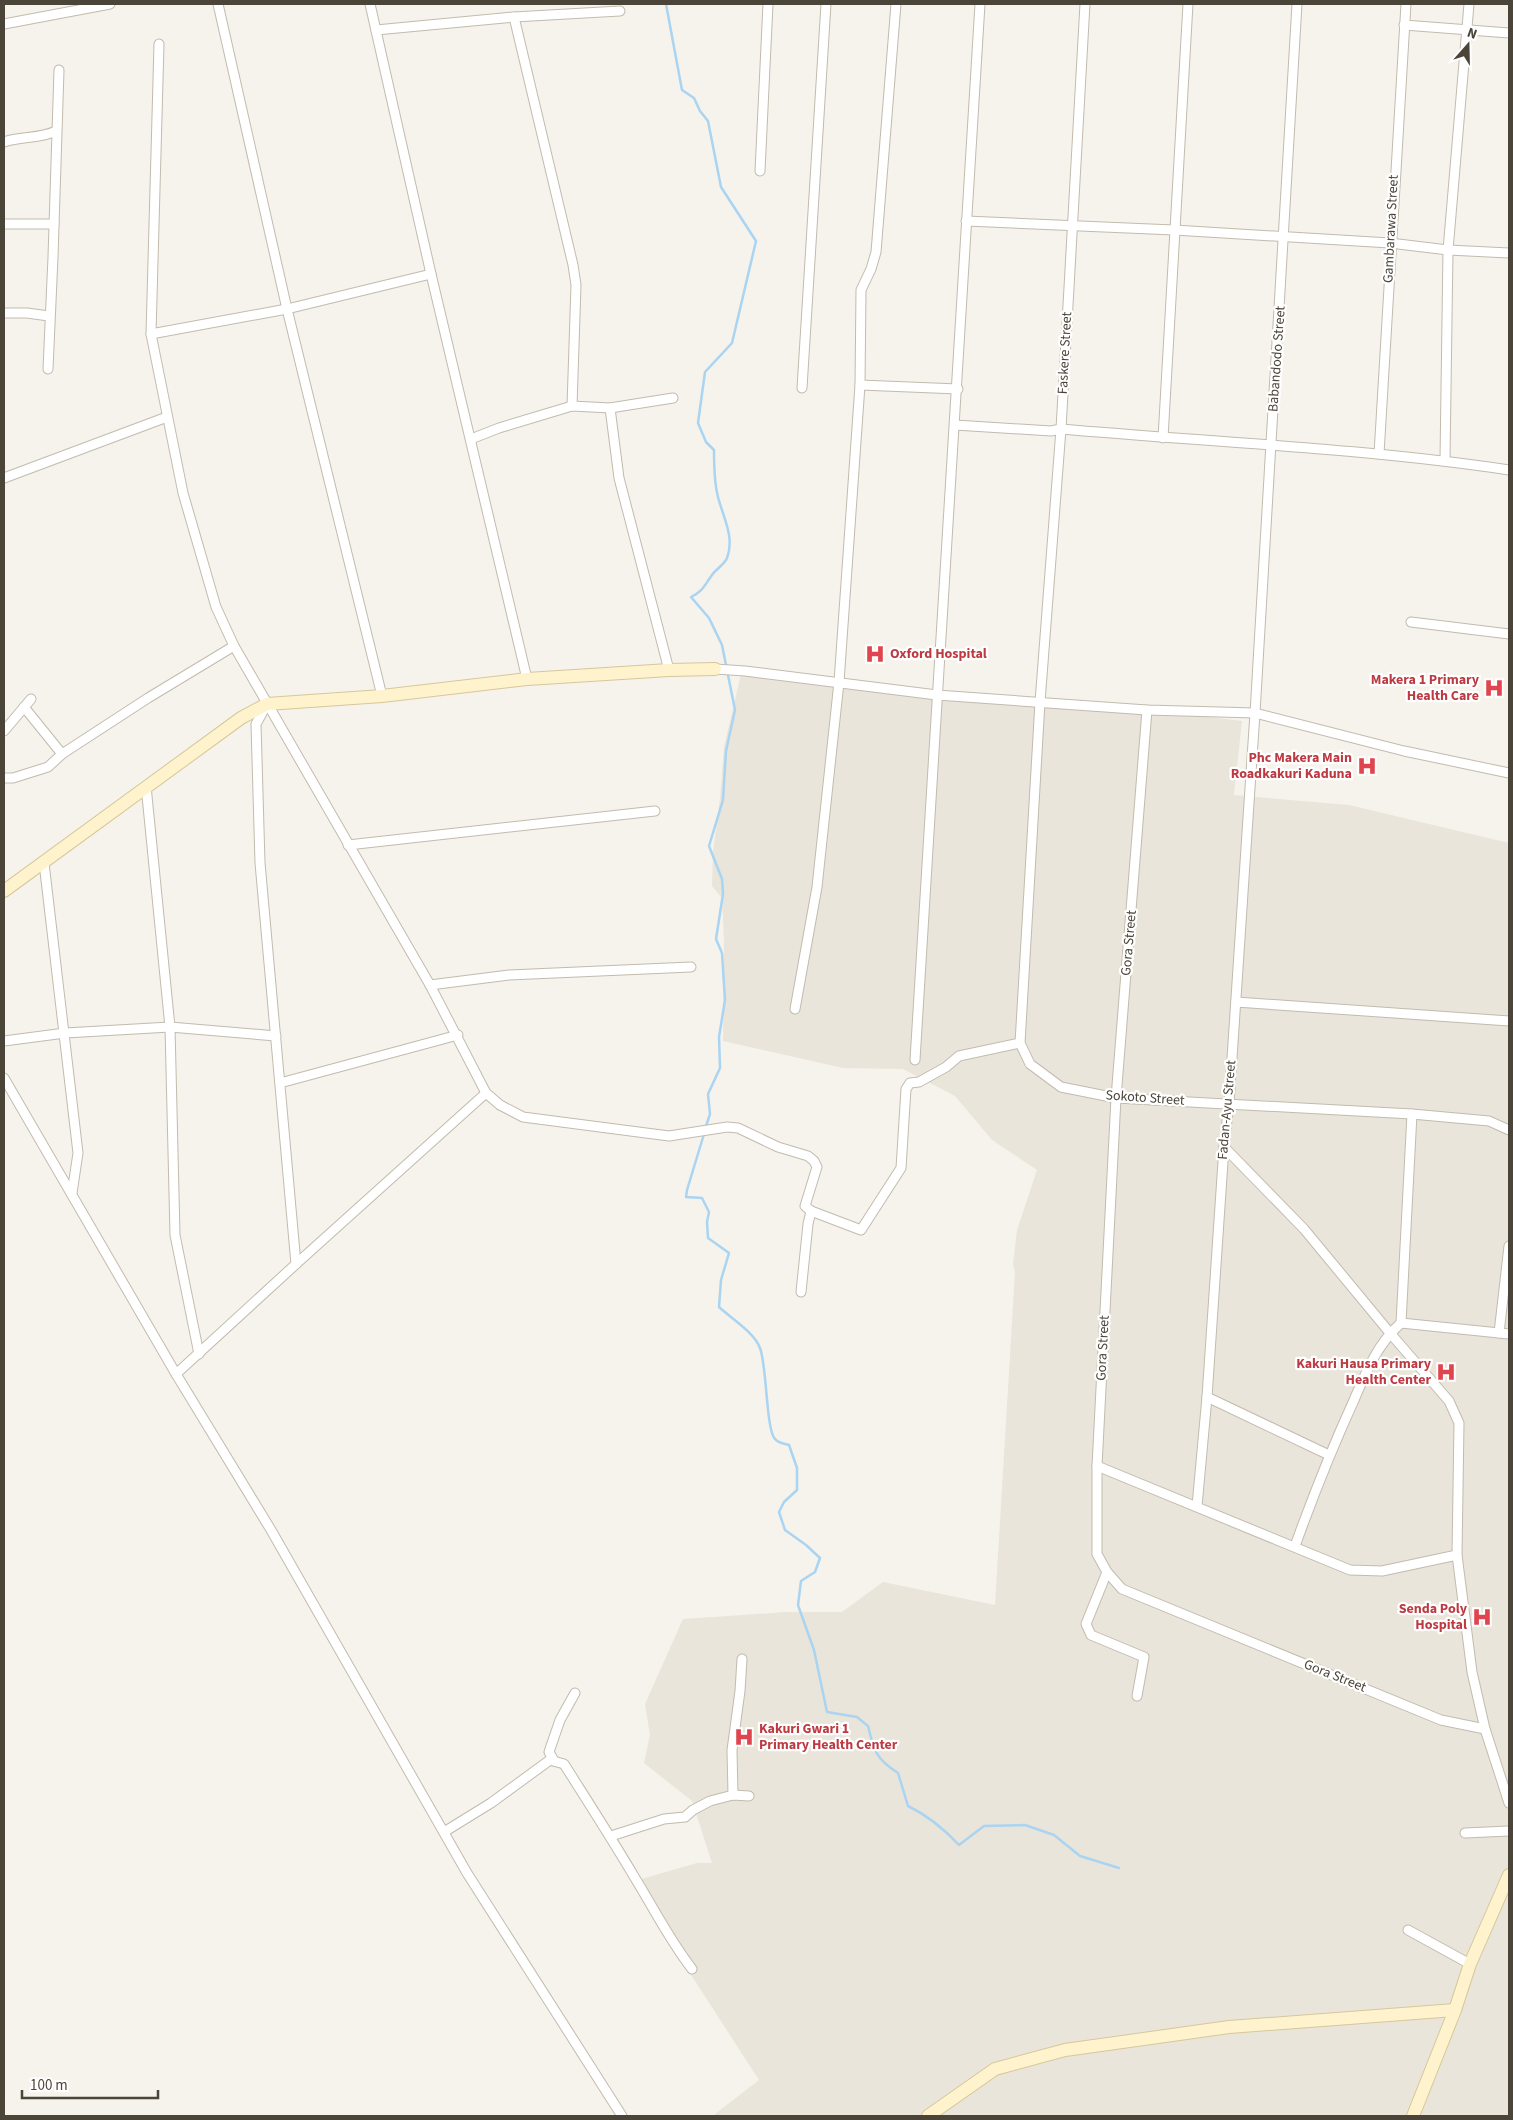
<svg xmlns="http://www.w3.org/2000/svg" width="1513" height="2120" viewBox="0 0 1513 2120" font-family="'Source Sans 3',sans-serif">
<rect width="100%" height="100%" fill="#f6f3ec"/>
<!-- residential -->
<polygon fill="#eae5da" points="741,674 1110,705 1242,721 1234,795 1349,805 1509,843 1509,2116 715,2116 715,2114 759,2080 631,1882 697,1863 712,1863 692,1801 644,1763 650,1735 645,1704 683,1619 786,1612 842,1612 883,1582 995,1605 1015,1272 1013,1264 1017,1230 1037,1170 992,1140 955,1096 903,1069 843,1068 723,1041 724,941 722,898 712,886 713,852 720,798 724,747"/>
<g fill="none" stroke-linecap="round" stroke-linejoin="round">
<!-- stream -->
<g stroke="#a9d4f2" stroke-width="2.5">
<path d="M666,4L682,90L694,98L700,111L708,121L721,187L756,241L732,343L705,372L698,423L706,442L714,450C714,466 714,482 718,497C723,517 735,537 727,558C724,565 716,569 712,575C704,586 703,591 691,597L709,618L722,645L735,710L726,751L723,800L709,846L722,879L723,894L716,939L722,953L725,1000L719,1037L720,1068L708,1094L710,1114L705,1129"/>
<path d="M704,1134L687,1190L686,1197L702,1198L709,1212L707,1222L708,1238L729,1253L721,1280L719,1307C732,1319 754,1332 760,1348C767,1366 766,1430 775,1439C778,1443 785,1444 789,1445L797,1468V1490L784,1502L779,1512L785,1530L806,1545L820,1558L815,1572L801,1581L798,1605L814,1650L827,1712L857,1717L868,1726C874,1751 876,1759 898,1773L908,1806C929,1816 944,1829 959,1845L984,1826L1025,1825L1054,1835L1080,1856L1119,1868"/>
</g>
<defs>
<g id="street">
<polyline points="218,4 287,309 382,696"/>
<polyline points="370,4 431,274 527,679"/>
<polyline points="1085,4 1061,429 1040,702 1020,1043 1030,1064 1061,1087 1116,1098 1412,1114 1489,1121 1509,1130"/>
<polyline points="514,17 573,265 576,285 572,406"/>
<polyline points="4,24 110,4"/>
<polyline points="1404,25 1509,33"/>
<polyline points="376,30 514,17 620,11"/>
<polyline points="159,44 151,334 183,493 216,607 234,646 430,985 486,1093 500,1105 523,1117 669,1136 727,1127 738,1128 778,1147 808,1156 814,1161 817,1167 805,1206 811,1211 808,1224 801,1292"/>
<path d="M4,142C21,136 40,139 56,131"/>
<polyline points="760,171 768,4"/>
<polyline points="966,221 1174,230 1390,243 1448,250 1509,253"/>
<polyline points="4,224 54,224"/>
<polyline points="4,313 27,313 49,316"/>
<polyline points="151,334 287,309 431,274"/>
<polyline points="48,369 53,257 59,70"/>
<polyline points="860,385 958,389"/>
<polyline points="802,388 826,4"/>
<polyline points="610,408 619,478 669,670"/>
<path d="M955,425L1051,431L1061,429C1211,442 1361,448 1509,470"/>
<polyline points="1163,438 1188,4"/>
<polyline points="471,439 499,428 572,406 610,408 673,398"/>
<polyline points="1379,454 1406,4"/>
<polyline points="1445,460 1448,250 1469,4"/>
<polyline points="4,478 167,417"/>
<polyline points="1411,622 1509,634"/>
<polyline points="715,669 745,671 937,695 1147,710 1255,713 1404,751 1509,773"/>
<polyline points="267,704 256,724 260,863 296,1264"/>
<polyline points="24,707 62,754"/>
<polyline points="1147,710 1116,1098 1097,1466 1097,1554 1107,1572 1122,1589 1441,1720 1485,1729"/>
<polyline points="4,731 31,699"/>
<polyline points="4,778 13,778 48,767 62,754 148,698 234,646"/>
<polyline points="146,786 170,1027 175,1235 199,1354"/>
<polyline points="348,845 655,811"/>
<polyline points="44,863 78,1153 72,1193"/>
<polyline points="430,985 509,975 691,967"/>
<polyline points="1236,1002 1509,1021"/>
<polyline points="795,1009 817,887 839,682 860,385 861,290 871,269 876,252 896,4"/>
<polyline points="4,1041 65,1033 170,1027 276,1036"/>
<polyline points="915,1060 980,4"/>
<polyline points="4,1078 176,1374 271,1530 467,1873 622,2116"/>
<polyline points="280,1083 458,1035"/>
<polyline points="1224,1147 1304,1229 1390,1333 1449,1401 1459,1423 1457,1555 1472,1672 1485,1729 1509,1803"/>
<polyline points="811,1211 861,1230 901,1168 906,1089 910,1083 919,1082 946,1067 959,1056 1020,1043"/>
<polyline points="1401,1323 1509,1334"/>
<polyline points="1499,1333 1509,1246"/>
<polyline points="176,1374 296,1264 486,1093"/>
<polyline points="1207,1397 1329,1455"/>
<polyline points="1097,1466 1350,1570 1382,1571 1457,1555"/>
<polyline points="1197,1506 1207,1397 1224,1147 1229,1103 1255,713 1297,4"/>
<path d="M1295,1546C1313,1496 1332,1448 1354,1400C1366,1372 1378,1343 1401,1323L1412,1114"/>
<polyline points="1107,1572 1086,1624 1091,1635 1144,1657 1137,1696"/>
<polyline points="554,1761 549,1752 550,1749 560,1720 575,1693"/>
<polyline points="733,1795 732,1750 740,1691 742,1659"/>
<path d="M444,1832L491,1803L550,1760L564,1764C588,1802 612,1839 635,1878C654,1909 670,1941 692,1969"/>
<polyline points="1465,1833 1509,1831"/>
<polyline points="611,1836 664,1819 685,1817 693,1810 710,1801 733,1795 749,1796"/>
<polyline points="1408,1930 1470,1964"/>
</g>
<g id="secondary">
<polyline points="4,891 241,718 267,704 382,696 527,679 669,670 715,669"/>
<polyline points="928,2116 995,2069 1065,2050 1229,2027 1455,2010"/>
<polyline points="1413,2116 1455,2010 1470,1964 1509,1875"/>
</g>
</defs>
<!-- street casing -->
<use href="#street" stroke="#c2bbae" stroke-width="11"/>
<!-- secondary casing -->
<use href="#secondary" stroke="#d6c79b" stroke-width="14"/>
<!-- street -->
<use href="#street" stroke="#fff" stroke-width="9"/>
<!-- secondary -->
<use href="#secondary" stroke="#fff3cd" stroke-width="12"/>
</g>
<!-- icons -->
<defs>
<symbol id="hospital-bare" viewBox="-9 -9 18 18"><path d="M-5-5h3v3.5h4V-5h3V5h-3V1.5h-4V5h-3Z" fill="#e0444e" stroke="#fff" stroke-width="2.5" paint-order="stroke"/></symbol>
</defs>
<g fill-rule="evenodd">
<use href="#hospital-bare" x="861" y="640" width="28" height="28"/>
<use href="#hospital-bare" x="1480" y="674" width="28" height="28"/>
<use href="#hospital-bare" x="1353" y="752" width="28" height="28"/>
<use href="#hospital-bare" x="1432" y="1358" width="28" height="28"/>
<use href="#hospital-bare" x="1468" y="1603" width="28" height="28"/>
<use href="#hospital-bare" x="730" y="1723" width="28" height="28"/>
</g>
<g text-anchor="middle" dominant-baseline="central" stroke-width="4.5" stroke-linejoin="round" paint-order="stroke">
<!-- street labels -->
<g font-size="14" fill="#4b4439" stroke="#fff">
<text transform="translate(1391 229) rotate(-87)">Gambarawa Street</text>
<text transform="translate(1065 353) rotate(-87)">Faskere Street</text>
<text transform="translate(1277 359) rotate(-86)">Babandodo Street</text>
<text transform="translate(1129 943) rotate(-85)">Gora Street</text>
<text transform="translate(1145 1098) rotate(4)">Sokoto Street</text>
<text transform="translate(1227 1110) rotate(-85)">Fadan-Ayu Street</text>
<text transform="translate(1103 1348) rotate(-87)">Gora Street</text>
<text transform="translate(1335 1676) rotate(22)">Gora Street</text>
</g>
<!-- health labels -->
<g font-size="14" font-weight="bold" fill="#be3a42" stroke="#fff" text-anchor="end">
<text x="890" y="654" text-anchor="start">Oxford Hospital</text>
<text x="1479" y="680">Makera 1 Primary<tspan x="1479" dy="16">Health Care</tspan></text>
<text x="1352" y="758">Phc Makera Main<tspan x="1352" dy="16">Roadkakuri Kaduna</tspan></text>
<text x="1431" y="1364">Kakuri Hausa Primary<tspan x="1431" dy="16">Health Center</tspan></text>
<text x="1467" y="1609">Senda Poly<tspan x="1467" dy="16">Hospital</tspan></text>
<text x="759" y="1729" text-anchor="start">Kakuri Gwari 1<tspan x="759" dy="16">Primary Health Center</tspan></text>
</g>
</g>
<!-- border -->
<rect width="1513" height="2120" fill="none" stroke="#4b4439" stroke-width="10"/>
<!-- north arrow -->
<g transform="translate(1468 45) rotate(20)" stroke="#ffffff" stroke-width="4" paint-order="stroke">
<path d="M0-4L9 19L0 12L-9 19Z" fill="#4b4439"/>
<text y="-8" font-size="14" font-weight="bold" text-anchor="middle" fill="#4b4439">N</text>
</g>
<!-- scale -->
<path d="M22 2090v8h136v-8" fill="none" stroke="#4b4439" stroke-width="2.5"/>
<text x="30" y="2090" font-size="15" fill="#4b4439" stroke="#ffffff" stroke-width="4" paint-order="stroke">100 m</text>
</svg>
